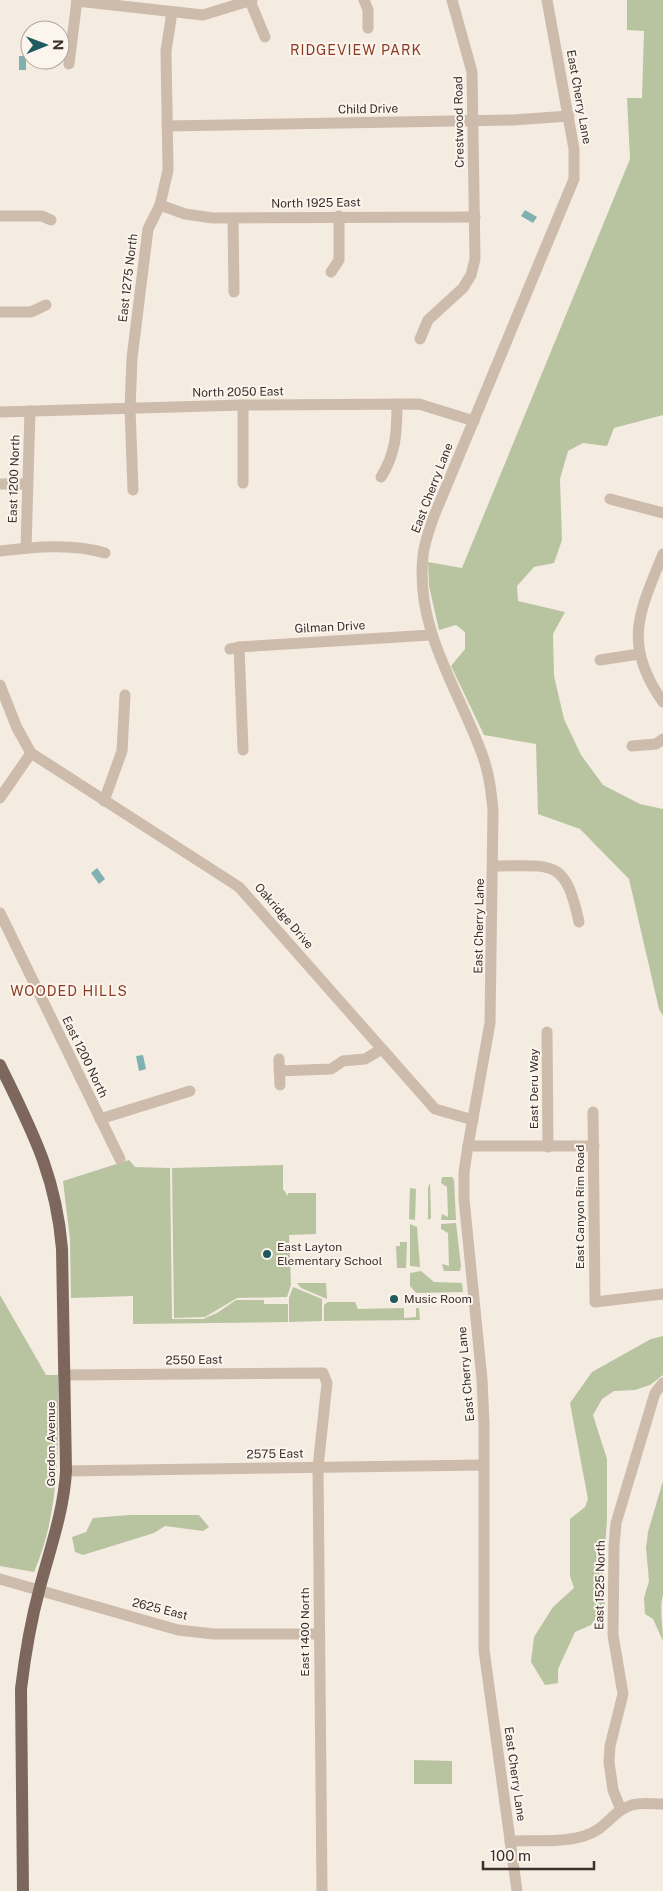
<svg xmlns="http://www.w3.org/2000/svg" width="663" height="1891" viewBox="0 0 663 1891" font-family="'Public Sans',sans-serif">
<rect width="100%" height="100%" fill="#f4ebe1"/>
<!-- green -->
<g fill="#b8c4a0">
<polygon points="627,0 663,0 663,415 614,428 607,446 583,443 568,451 560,479 562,540 554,563 534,567 517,586 518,601 565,612 553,634 554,676 564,719 581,755 603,785 640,804 663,809 663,1016 659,1009 629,879 580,829 538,814 536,744 484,735 451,666 465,649 465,632 456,625 439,630 429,586 428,562 462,568 630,159 627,98 642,98 644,31 627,30"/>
<polygon points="129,1160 135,1167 170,1168 172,1319 203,1319 217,1313 236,1300 264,1300 264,1304 288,1304 288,1322 133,1324 133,1296 71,1298 70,1239 63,1181"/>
<polygon points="283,1165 283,1189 288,1196 288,1193 316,1193 316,1234 289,1235 291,1285 287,1297 237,1298 205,1317 174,1318 172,1168"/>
<polygon points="442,1177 452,1177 454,1180 456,1220 441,1220 442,1214 448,1217 447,1187 441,1183"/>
<polygon points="430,1183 431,1218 428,1220 428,1188"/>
<polygon points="410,1188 416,1189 415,1220 409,1219"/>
<polygon points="456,1223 461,1266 460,1271 444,1271 442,1264 449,1266 448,1233 441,1229 441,1224"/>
<polygon points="410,1224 417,1227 420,1267 410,1266"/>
<polygon points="400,1242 407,1242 406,1268 397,1268 396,1246 400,1246"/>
<polygon points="421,1271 434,1282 462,1283 463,1292 416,1293 410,1286 410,1273"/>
<polygon points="297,1283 326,1283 327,1299 301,1288"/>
<polygon points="293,1287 322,1299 322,1321 289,1322 289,1298"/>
<path d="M0,1295L46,1375H58C58,1441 61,1510 34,1572L0,1566Z"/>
<polygon points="328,1302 355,1302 358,1309 404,1308 404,1318 416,1317 416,1308 419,1308 420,1320 324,1321 324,1305"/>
<polygon points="663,1336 663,1375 650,1385 635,1390 614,1391 602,1399 593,1415 607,1459 607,1520 603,1571 605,1607 591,1625 575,1632 558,1669 558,1683 545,1685 531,1662 534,1637 553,1607 574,1588 570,1576 570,1519 585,1507 588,1499 570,1403 592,1372 651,1339"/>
<path d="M663,1481V1595C659,1608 663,1626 663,1641L653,1619L645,1614L644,1598L649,1581L646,1548L648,1532Z"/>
<polygon points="129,1515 199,1515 209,1527 203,1531 165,1526 154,1533 83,1555 75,1552 72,1537 86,1532 93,1518"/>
<polygon points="414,1760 452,1761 452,1784 414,1784"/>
</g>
<!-- water -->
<g fill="#7fb0b2">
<rect x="19" y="56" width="7" height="14"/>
<polygon points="525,210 537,217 533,223 521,216"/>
<polygon points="97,868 105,879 99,884 91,873"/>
<polygon points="143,1055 146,1069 139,1071 136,1056"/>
</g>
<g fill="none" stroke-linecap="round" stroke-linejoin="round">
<!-- minor -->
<g stroke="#cdbbac" stroke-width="11">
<polyline points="364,0 368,10 368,28"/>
<polyline points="77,1 203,15 252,0"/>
<polyline points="250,1 265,37"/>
<polyline points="69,64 77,0"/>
<polyline points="167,126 513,120 569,116"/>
<polyline points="160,205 185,214 213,218 475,217"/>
<polyline points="0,216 42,216 51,220"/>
<polyline points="233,218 234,292"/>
<polyline points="331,272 339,260 339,216"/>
<polyline points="0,312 31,312 46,305"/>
<polyline points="420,339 428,320 463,288 471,275 475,259 472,72 452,0"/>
<polyline points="243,405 243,483"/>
<polyline points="0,412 243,405 419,404 474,421"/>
<path d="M381,477C396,454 397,431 397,404"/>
<polyline points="0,484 27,484"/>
<polyline points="133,490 130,409 132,358 148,229 160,205 168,170 166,51 172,12"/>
<polyline points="610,499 663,513"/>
<polyline points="26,548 30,411"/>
<path d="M0,551C33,547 73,543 105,553"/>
<path d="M663,554C639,613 622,644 663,702"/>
<polyline points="239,647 243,750"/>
<polyline points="230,649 239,647 431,635"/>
<polyline points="600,660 639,654"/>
<polyline points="0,685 17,728 31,753 239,887 435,1109 473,1120"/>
<polyline points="632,746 656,744 663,739"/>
<polyline points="0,798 31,753"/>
<polyline points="104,801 122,751 125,695"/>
<path d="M493,866C552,866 565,857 579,922"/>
<polyline points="0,913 120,1159"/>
<polyline points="547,1032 548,1147"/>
<polyline points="279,1059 280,1085"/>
<polyline points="279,1071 331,1069 343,1061 365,1059 382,1049"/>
<polyline points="593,1112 595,1302 663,1294"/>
<polyline points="100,1119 190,1091"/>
<polyline points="468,1146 594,1146"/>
<polyline points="64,1375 323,1373 327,1383 318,1467 322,1891"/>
<polyline points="66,1471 484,1465"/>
<polyline points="0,1579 178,1630 214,1634 319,1634"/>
<polyline points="621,1810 613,1790 609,1762 610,1746 623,1694 613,1635 614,1546 616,1523 655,1393 663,1383"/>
<path d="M510,1841C534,1840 561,1843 584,1836C606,1830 613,1810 632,1805C641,1802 653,1804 663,1804"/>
<path d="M517,1891L484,1650V1424L482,1379L464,1199V1172L468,1146L490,1023L493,810C491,791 489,772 482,754C458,688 415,629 423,556C424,543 430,528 434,516L574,179V149L547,0"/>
</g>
<!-- major -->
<path stroke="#7d675c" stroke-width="12" d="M0,1065C32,1131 56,1175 62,1249L66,1471C64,1510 50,1549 40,1587C31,1620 25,1655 21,1689L23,1891"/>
</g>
<!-- markers -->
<g fill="#1f5a5e" stroke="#fbf5ee" stroke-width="2">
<circle cx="267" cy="1254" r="5"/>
<circle cx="394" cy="1299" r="5"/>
</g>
<g text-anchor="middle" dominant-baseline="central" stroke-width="4" stroke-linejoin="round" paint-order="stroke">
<!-- street labels -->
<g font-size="12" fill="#3b302b" stroke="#fbf5ee">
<text transform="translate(579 97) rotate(80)">East Cherry Lane</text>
<text transform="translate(368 109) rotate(-1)">Child Drive</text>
<text transform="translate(459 122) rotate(-91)">Crestwood Road</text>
<text transform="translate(316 203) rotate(-1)">North 1925 East</text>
<text transform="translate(128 278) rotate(-83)">East 1275 North</text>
<text transform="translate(238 392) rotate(-1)">North 2050 East</text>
<text transform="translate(14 479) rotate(-88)">East 1200 North</text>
<text transform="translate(432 488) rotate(-69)">East Cherry Lane</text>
<text transform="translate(330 627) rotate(-3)">Gilman Drive</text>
<text transform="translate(284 916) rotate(49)">Oakridge Drive</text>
<text transform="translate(479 926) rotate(-89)">East Cherry Lane</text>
<text transform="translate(85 1057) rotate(64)">East 1200 North</text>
<text transform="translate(534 1089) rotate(-90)">East Deru Way</text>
<text transform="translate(580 1207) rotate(-90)">East Canyon Rim Road</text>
<text transform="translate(194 1360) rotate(-1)">2550 East</text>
<text transform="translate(466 1374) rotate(-95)">East Cherry Lane</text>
<text transform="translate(51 1444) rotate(-90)">Gordon Avenue</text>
<text transform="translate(275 1454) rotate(-1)">2575 East</text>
<text transform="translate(600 1585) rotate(-89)">East 1525 North</text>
<text transform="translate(160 1609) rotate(14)">2625 East</text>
<text transform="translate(305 1632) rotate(-90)">East 1400 North</text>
<text transform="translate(515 1774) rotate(82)">East Cherry Lane</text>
</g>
<!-- poi labels -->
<g font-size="12" fill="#3b302b" stroke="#fbf5ee" text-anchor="start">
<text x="277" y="1247">East Layton<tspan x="277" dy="14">Elementary School</tspan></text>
<text x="404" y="1299">Music Room</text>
</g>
<!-- neighbourhood labels -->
<g font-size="14" letter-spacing="1" fill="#8c3b22" stroke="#fbf5ee">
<text x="356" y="50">RIDGEVIEW PARK</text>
<text x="69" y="991">WOODED HILLS</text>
</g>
</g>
<!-- north arrow -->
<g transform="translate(45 45) rotate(89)"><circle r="24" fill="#fbf5ee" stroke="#aea6a0"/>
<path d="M0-4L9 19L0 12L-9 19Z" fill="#1f5a5e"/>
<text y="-8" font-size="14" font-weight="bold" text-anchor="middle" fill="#3b302b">N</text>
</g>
<!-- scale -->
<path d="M483 1861v8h111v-8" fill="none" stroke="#3b302b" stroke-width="2.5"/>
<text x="490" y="1861" font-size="15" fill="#3b302b" stroke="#fbf5ee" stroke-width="4" paint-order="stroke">100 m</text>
</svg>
